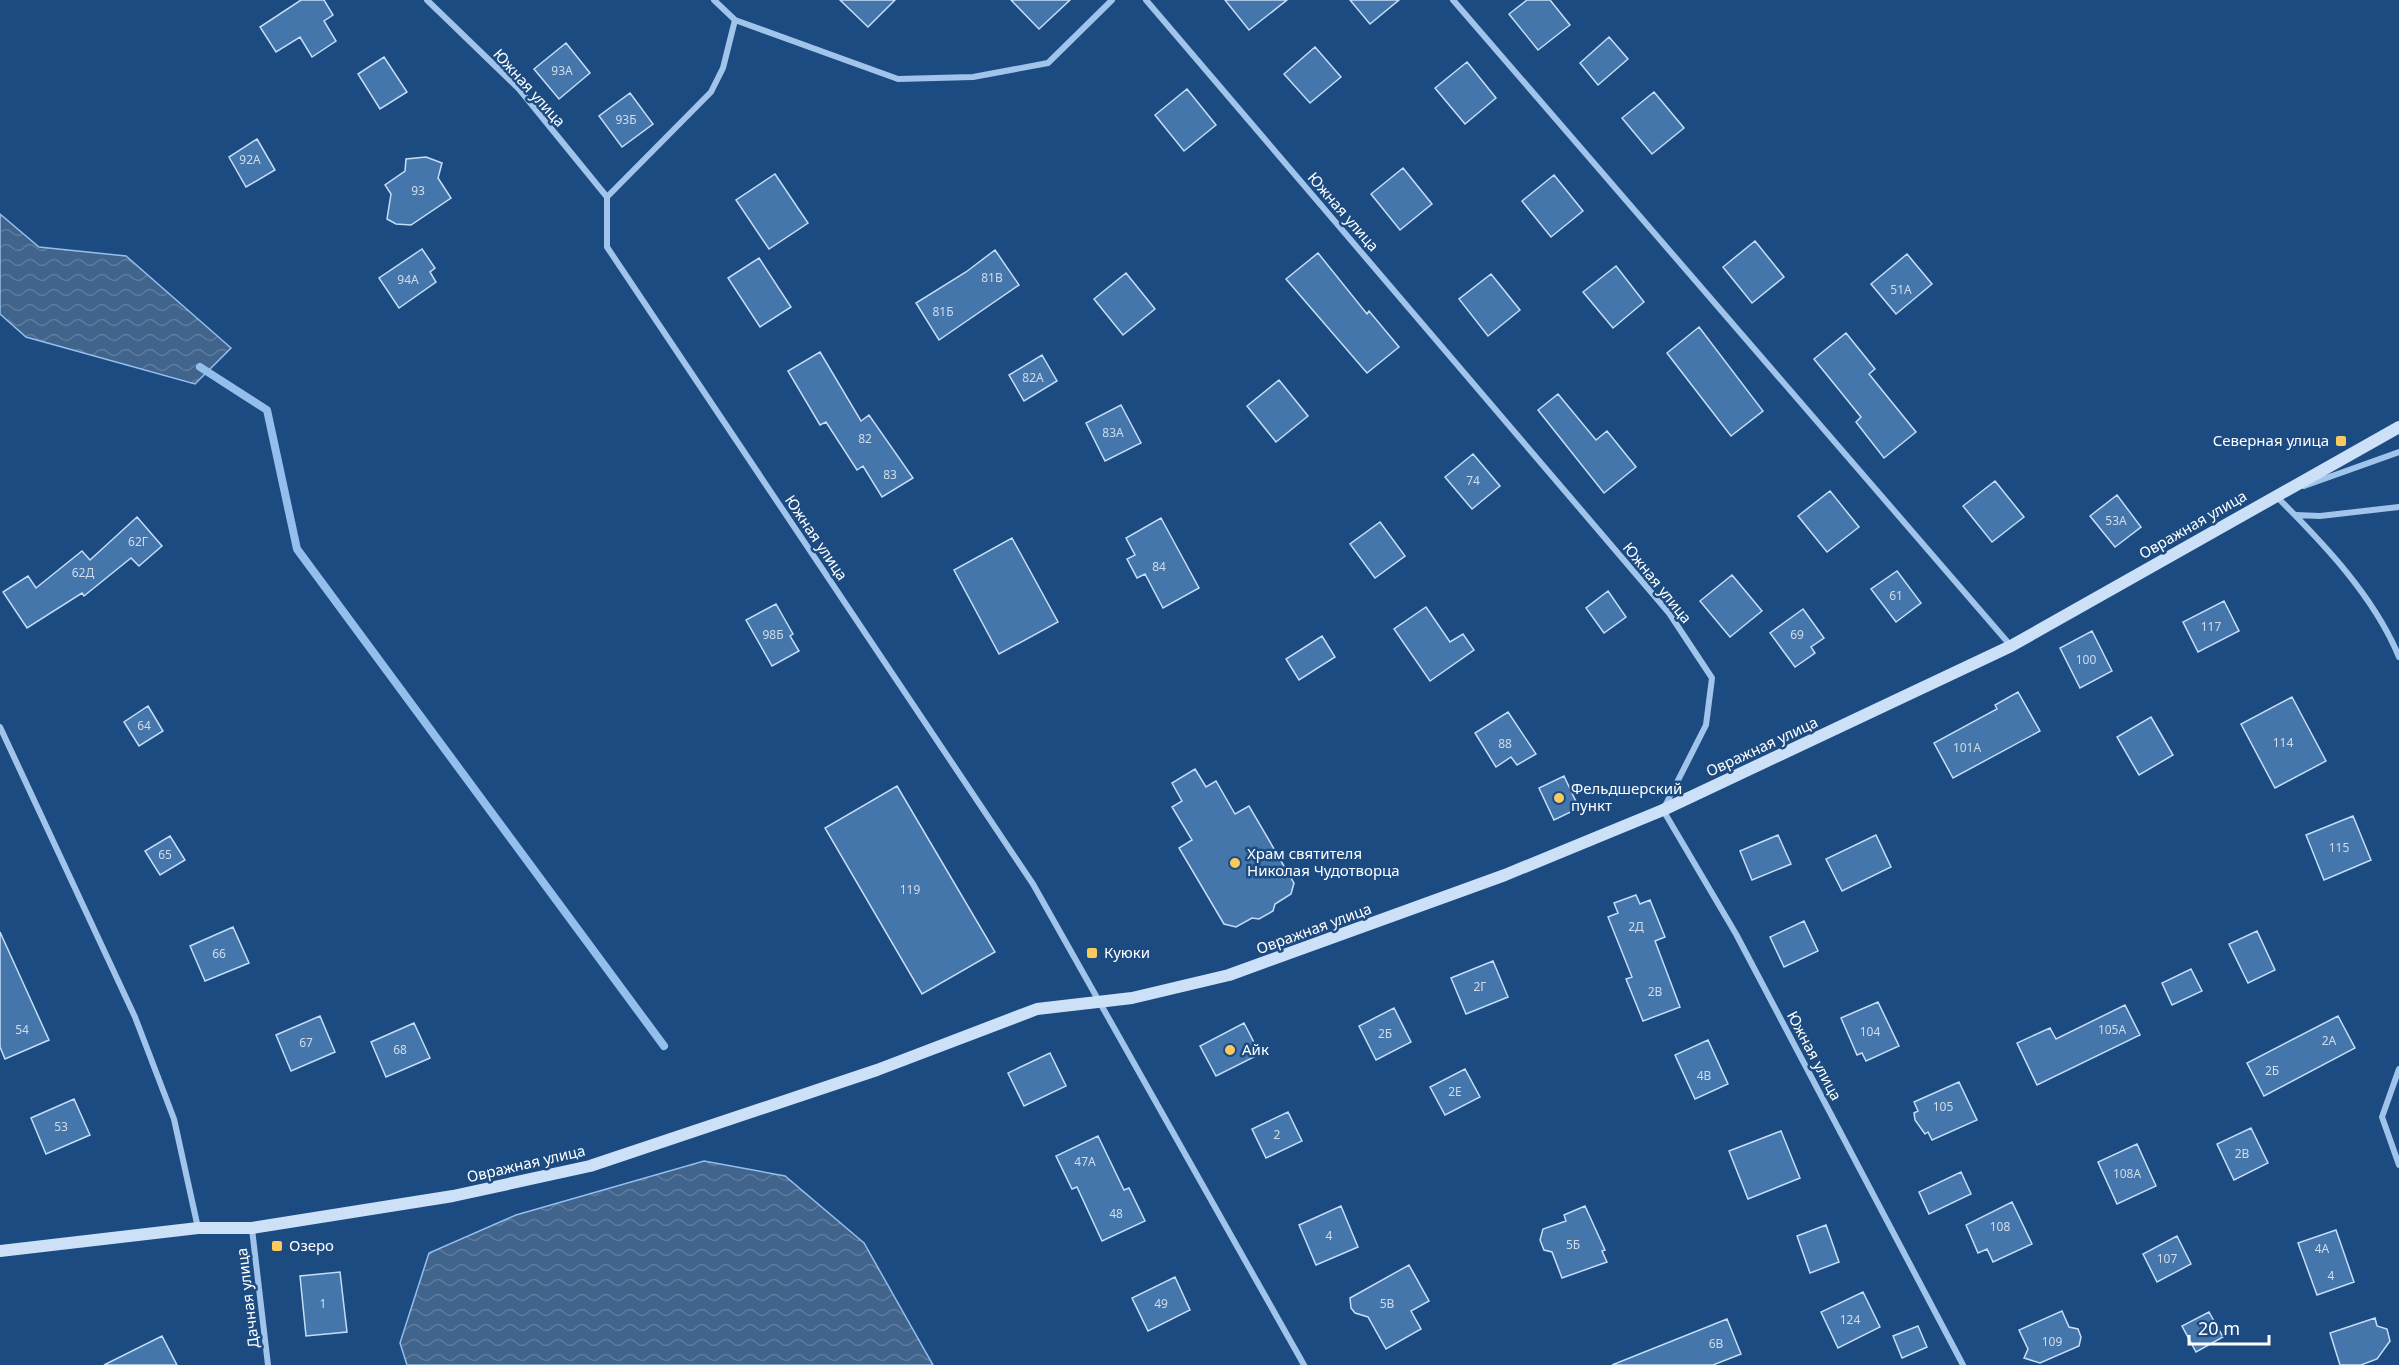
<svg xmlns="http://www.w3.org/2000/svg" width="2399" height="1365" font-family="'Noto Sans',sans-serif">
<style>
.water{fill:url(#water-waves);stroke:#94bfec;stroke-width:1.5}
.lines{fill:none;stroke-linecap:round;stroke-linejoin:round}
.stream{stroke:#94bfec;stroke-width:8}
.building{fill:#4475ab;stroke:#c5ddf7;stroke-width:1.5}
.street{stroke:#a1c4ea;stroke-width:6}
.secondary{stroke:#cce0f7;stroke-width:12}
.poi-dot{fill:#faca5e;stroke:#1c4b82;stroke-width:2}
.labels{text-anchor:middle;stroke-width:5;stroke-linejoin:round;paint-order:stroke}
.number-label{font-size:12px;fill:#d0dcea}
.street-label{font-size:15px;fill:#fff;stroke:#1c4b82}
.poi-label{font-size:15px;fill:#fff;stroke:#1c4b82;text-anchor:start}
</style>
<defs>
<pattern id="water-waves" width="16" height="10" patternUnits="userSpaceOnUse" patternTransform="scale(1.5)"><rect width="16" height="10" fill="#41648c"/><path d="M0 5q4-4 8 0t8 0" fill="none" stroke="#5e7b9d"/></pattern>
</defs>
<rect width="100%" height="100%" fill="#1c4b82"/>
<path class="water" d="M 0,214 L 39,247 L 126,256 L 231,348 L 195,384 L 26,337 L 0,314 Z
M 704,1161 L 785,1176 L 864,1243 L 933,1365 L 407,1365 L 400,1343 L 429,1253 L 516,1215 Z"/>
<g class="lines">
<path class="stream" d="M 200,367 L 267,410 L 297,549 L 664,1046"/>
</g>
<path class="building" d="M 301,0 L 324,0 L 333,15 L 324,21 L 336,41 L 312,57 L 300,37 L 276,52 L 260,27 Z
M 840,0 L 895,0 L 868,27 Z
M 1011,0 L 1070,0 L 1039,29 Z
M 1225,0 L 1287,0 L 1249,30 Z
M 1350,0 L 1399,0 L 1370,24 Z
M 1527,0 L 1550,0 L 1570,25 L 1538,50 L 1509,14 Z
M 1609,37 L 1628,59 L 1598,85 L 1580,63 Z
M 566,43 L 590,73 L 559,99 L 534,69 Z
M 1315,47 L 1341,77 L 1310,103 L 1284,74 Z
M 384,57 L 407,92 L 380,109 L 358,74 Z
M 1467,62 L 1496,98 L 1465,124 L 1435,88 Z
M 1187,89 L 1216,125 L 1184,151 L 1155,115 Z
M 1654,92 L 1684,128 L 1652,154 L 1622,118 Z
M 630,93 L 653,124 L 622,147 L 599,116 Z
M 257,139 L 275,170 L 246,187 L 229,157 Z
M 426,157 L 442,163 L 438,178 L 451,198 L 411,225 L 396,224 L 387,219 L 391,194 L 385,185 L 405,171 L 406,159 Z
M 1403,168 L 1432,204 L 1400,230 L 1371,194 Z
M 775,174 L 808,223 L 769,249 L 736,200 Z
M 1554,175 L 1583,211 L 1551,237 L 1522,201 Z
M 1755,241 L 1784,277 L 1752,303 L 1723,267 Z
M 422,249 L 435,268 L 430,272 L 436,282 L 399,308 L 379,278 Z
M 995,250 L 1019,285 L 939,340 L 916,303 L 966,272 Z
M 1318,253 L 1367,314 L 1369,311 L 1399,347 L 1367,373 L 1286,279 Z
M 1907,254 L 1932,284 L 1896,314 L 1871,284 Z
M 759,258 L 791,307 L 760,327 L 728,278 Z
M 1616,266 L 1644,302 L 1613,328 L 1583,292 Z
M 1126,273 L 1155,309 L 1123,335 L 1094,299 Z
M 1491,274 L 1520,310 L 1488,336 L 1459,299 Z
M 1699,327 L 1763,411 L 1731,436 L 1667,353 Z
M 1846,333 L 1875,369 L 1869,374 L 1916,432 L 1884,458 L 1856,422 L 1861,417 L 1814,359 Z
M 820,352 L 861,421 L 869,415 L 913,478 L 882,497 L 863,466 L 857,470 L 826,422 L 820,425 L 788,371 Z
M 1042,355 L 1057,381 L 1024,401 L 1009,375 Z
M 1279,380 L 1308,416 L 1276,442 L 1247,406 Z
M 1558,394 L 1596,440 L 1607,431 L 1636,467 L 1604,493 L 1538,410 Z
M 1121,405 L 1141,443 L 1105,461 L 1086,423 Z
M 1473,454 L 1500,486 L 1472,509 L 1445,477 Z
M 1995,481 L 2024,517 L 1992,542 L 1963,506 Z
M 1830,491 L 1859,527 L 1827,552 L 1798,516 Z
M 2117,495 L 2141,527 L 2115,547 L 2090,516 Z
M 137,517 L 162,546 L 139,566 L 131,558 L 84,596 L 82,593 L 27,628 L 3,592 L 28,576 L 36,588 L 82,551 L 90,560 Z
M 1161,518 L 1199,588 L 1163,608 L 1145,574 L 1137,578 L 1127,559 L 1135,555 L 1126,538 Z
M 1380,522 L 1405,556 L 1375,578 L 1350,544 Z
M 1012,538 L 1058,622 L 999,654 L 954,570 Z
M 1897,571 L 1921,603 L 1896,622 L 1871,589 Z
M 1732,575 L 1762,611 L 1730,637 L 1700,601 Z
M 1608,591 L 1626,617 L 1604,633 L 1586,608 Z
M 2224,601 L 2239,631 L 2198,652 L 2183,622 Z
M 776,604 L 793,634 L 790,636 L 799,651 L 772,666 L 746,620 Z
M 1426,607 L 1450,642 L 1463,634 L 1474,650 L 1430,681 L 1394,629 Z
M 1803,609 L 1824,638 L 1811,647 L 1815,653 L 1795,667 L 1770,633 Z
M 2092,631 L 2112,671 L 2080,688 L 2060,648 Z
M 1322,636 L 1335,657 L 1299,680 L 1286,659 Z
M 2018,692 L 2040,731 L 1953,778 L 1934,743 L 1997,709 L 1995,705 Z
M 2292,697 L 2326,761 L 2275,788 L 2241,724 Z
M 148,706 L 163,731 L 139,746 L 124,722 Z
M 1508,712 L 1536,754 L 1517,765 L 1511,757 L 1496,767 L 1475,733 Z
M 2151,717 L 2173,755 L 2139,775 L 2117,737 Z
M 1195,769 L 1206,787 L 1216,781 L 1235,814 L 1249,806 L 1294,883 L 1291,894 L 1275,904 L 1273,911 L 1259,919 L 1252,918 L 1236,927 L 1224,924 L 1179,848 L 1192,840 L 1172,807 L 1182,801 L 1172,783 Z
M 1564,776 L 1579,808 L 1554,820 L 1539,788 Z
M 897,786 L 995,952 L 922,994 L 825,828 Z
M 2353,816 L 2371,860 L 2324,880 L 2306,835 Z
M 1778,835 L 1791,864 L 1752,880 L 1740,851 Z
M 1876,835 L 1891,867 L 1842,891 L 1826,859 Z
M 170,836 L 185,860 L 160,875 L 145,851 Z
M 1636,895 L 1640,904 L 1650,900 L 1665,937 L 1655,941 L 1680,1007 L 1643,1021 L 1626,979 L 1632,977 L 1608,917 L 1618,913 L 1614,903 Z
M 1804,921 L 1818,951 L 1784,967 L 1770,937 Z
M 233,927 L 249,963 L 205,981 L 190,946 Z
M 2257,931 L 2275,970 L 2248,983 L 2229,944 Z
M 0,932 L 49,1040 L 5,1059 L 0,1047 Z
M 1493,961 L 1508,997 L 1466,1014 L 1451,978 Z
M 2191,969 L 2202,991 L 2172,1005 L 2162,983 Z
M 1878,1002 L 1899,1046 L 1866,1061 L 1862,1053 L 1857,1055 L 1841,1018 Z
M 2125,1005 L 2140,1035 L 2037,1085 L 2017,1043 L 2050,1028 L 2056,1039 Z
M 1394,1008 L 1411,1042 L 1376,1060 L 1359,1026 Z
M 320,1016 L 335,1052 L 291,1071 L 276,1035 Z
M 2338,1016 L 2355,1048 L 2264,1096 L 2247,1063 Z
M 414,1023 L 430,1058 L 386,1077 L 371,1042 Z
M 1244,1023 L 1260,1054 L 1216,1076 L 1200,1046 Z
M 1708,1040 L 1728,1084 L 1695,1099 L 1675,1055 Z
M 1050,1053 L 1066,1086 L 1024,1106 L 1008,1073 Z
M 1465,1069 L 1480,1097 L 1445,1115 L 1430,1087 Z
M 1959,1082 L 1977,1120 L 1932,1140 L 1928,1132 L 1925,1134 L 1915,1120 L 1914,1113 L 1918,1111 L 1914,1102 Z
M 74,1099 L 90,1135 L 46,1154 L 31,1118 Z
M 1288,1112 L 1302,1141 L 1266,1158 L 1252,1129 Z
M 2251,1128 L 2268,1163 L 2234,1180 L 2217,1144 Z
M 1781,1131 L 1800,1178 L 1748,1199 L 1729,1151 Z
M 1098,1136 L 1124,1190 L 1129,1188 L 1145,1221 L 1102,1241 L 1077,1187 L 1072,1189 L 1056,1156 Z
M 2137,1144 L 2156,1186 L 2117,1204 L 2098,1162 Z
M 1961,1172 L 1971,1194 L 1929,1214 L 1919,1192 Z
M 2012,1202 L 2032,1244 L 1993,1262 L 1987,1249 L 1978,1253 L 1966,1225 Z
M 1341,1206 L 1358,1247 L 1316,1265 L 1299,1225 Z
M 1585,1206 L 1605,1250 L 1602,1251 L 1607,1262 L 1562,1278 L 1552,1252 L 1544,1250 L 1540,1240 L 1543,1229 L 1566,1221 L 1564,1215 Z
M 1826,1225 L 1839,1262 L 1810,1273 L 1797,1236 Z
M 2336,1230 L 2354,1282 L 2317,1295 L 2298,1243 Z
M 2177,1236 L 2191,1264 L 2157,1282 L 2143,1254 Z
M 1409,1265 L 1429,1301 L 1411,1311 L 1421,1329 L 1386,1349 L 1368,1317 L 1355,1313 L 1351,1308 L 1350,1298 Z
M 340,1272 L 347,1332 L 306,1336 L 300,1276 Z
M 1175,1277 L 1190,1310 L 1148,1331 L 1132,1298 Z
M 1863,1292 L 1880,1327 L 1838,1348 L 1821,1312 Z
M 2062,1311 L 2069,1327 L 2078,1329 L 2081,1337 L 2079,1346 L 2040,1363 L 2024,1358 L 2028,1349 L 2019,1330 Z
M 2209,1312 L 2223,1337 L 2196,1352 L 2182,1326 Z
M 2375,1318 L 2377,1326 L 2387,1329 L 2390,1341 L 2377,1359 L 2361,1365 L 2340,1365 L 2330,1333 Z
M 1727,1319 L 1741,1354 L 1713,1365 L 1612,1365 Z
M 1918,1326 L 1927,1347 L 1902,1358 L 1893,1336 Z
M 162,1336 L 177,1365 L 104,1365 Z"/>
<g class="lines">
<path class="street" d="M 427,0 L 519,89 L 607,197 L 607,247 L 1033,884 L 1304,1365
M 1146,0 L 1669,613 L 1712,678 L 1706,725 L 1663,810 L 1736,934 L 1963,1365
M 1453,0 L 2011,646
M 735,20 L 898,79 L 973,77 L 1048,63 L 1112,0
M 607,197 L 711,92 L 723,68 L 735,20 L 714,0
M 2304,486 L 2399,452
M 2277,497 C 2323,543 2374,596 2399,657
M 2296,515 L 2320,516 L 2399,507
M 0,727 L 135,1017 L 174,1119 L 198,1228
M 2399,1069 L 2382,1117 L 2399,1165
M 252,1229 L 268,1365"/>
<path class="secondary" d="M 0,1251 L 198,1228 L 252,1228 L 453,1196 L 590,1166 L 877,1070 L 1037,1009 L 1132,998 L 1229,975 L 1505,875 L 1663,810 L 2011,646 L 2399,427"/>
</g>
<g class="poi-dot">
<rect x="2335" y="435" width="12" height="12" rx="3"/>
<circle cx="1559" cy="798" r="6"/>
<circle cx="1235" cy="863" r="6"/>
<rect x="1086" y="947" width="12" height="12" rx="3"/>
<circle cx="1230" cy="1050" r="6"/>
<rect x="271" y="1240" width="12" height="12" rx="3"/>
</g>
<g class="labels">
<g class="number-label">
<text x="562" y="75">93А</text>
<text x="626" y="124">93Б</text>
<text x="250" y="164">92А</text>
<text x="418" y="195">93</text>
<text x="992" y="282">81В</text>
<text x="408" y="284">94А</text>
<text x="1901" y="294">51А</text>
<text x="943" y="316">81Б</text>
<text x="1033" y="382">82А</text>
<text x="1113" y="437">83А</text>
<text x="865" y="443">82</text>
<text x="890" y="479">83</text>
<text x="1473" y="485">74</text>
<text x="2116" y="525">53А</text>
<text x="138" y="546">62Г</text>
<text x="1159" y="571">84</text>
<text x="83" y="577">62Д</text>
<text x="1896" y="600">61</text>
<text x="2211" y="631">117</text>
<text x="773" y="639">98Б</text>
<text x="1797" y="639">69</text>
<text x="2086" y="664">100</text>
<text x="144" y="730">64</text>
<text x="2283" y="747">114</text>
<text x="1505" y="748">88</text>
<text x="1967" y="752">101А</text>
<text x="2339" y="852">115</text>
<text x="165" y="859">65</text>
<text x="910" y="894">119</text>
<text x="1636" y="931">2Д</text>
<text x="219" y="958">66</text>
<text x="1480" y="991">2Г</text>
<text x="1655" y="996">2В</text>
<text x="22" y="1034">54</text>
<text x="2112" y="1034">105А</text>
<text x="1870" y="1036">104</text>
<text x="1385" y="1038">2Б</text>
<text x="2329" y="1045">2А</text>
<text x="306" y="1047">67</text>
<text x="400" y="1054">68</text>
<text x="2272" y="1075">2Б</text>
<text x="1704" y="1080">4В</text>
<text x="1455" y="1096">2Е</text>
<text x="1943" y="1111">105</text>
<text x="61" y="1131">53</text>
<text x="1277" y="1139">2</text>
<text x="2242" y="1158">2В</text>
<text x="1085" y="1166">47А</text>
<text x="2127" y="1178">108А</text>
<text x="1116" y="1218">48</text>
<text x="2000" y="1231">108</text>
<text x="1329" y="1240">4</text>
<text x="1573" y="1249">5Б</text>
<text x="2322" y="1253">4А</text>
<text x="2167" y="1263">107</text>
<text x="2331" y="1280">4</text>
<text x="323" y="1308">1</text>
<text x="1161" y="1308">49</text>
<text x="1387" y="1308">5В</text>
<text x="1850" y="1324">124</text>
<text x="2052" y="1346">109</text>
<text x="1716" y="1348">6В</text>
</g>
<g class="street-label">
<text transform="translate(529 88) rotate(48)" y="5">Южная улица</text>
<text transform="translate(1343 212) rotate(49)" y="5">Южная улица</text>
<text transform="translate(2193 525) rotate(-30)" y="5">Овражная улица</text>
<text transform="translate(816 538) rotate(56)" y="5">Южная улица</text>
<text transform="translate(1657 583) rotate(51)" y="5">Южная улица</text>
<text transform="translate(1762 747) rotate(-25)" y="5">Овражная улица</text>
<text transform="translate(1314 929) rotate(-20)" y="5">Овражная улица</text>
<text transform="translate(1814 1056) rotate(62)" y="5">Южная улица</text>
<text transform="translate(526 1164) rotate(-13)" y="5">Овражная улица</text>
<text transform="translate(248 1298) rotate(-97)" y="5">Дачная улица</text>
</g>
<g class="poi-label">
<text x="2329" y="446" text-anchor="end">Северная улица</text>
<text x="1571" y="794">Фельдшерский<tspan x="1571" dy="17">пункт</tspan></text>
<text x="1247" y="859">Храм святителя<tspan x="1247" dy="17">Николая Чудотворца</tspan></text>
<text x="1104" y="958">Куюки</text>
<text x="1242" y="1055">Айк</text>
<text x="289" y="1251">Озеро</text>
</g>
</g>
<path d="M2189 1335v9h80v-9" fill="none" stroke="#ffffff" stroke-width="3"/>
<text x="2198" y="1335" font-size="18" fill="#ffffff" stroke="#1c4b82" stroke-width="4.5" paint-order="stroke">20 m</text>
</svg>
